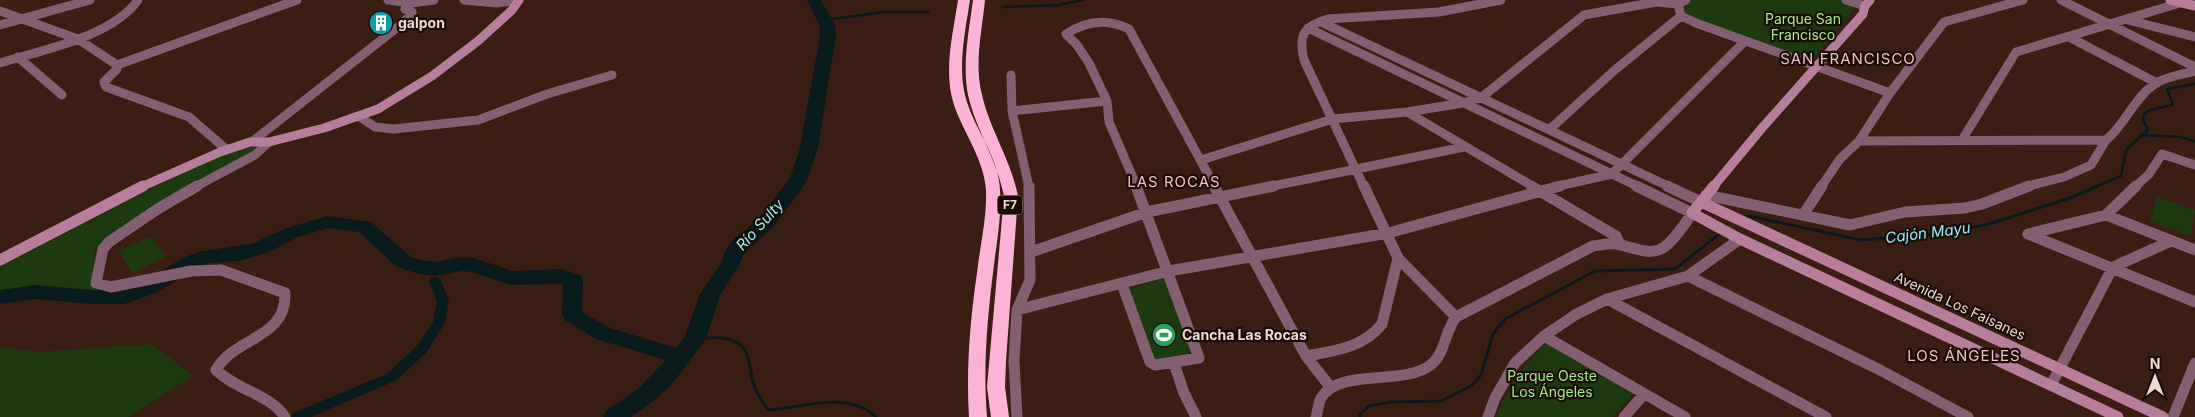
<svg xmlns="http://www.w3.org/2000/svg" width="2195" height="417" font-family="Inter,sans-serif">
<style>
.green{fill:#1d390f}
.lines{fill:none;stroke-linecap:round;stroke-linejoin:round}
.stream-far1{stroke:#091a1c;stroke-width:2.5}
.stream{stroke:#091a1c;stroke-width:3}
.canal{fill:#091a1c;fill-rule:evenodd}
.river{fill:#091a1c;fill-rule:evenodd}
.street-far1{stroke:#835f71;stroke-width:9}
.street{stroke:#835f71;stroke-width:11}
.secondary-far1{stroke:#b77e9c;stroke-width:9}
.secondary{stroke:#b77e9c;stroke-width:11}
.highway{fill:#fbb3d8;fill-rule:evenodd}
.labels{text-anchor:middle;stroke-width:4.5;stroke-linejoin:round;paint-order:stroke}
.shield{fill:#180c07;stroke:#ac9c94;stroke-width:1}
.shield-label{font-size:12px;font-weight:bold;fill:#ecd9d1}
.park-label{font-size:14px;fill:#a5eb86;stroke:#180c07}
.poi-label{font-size:14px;font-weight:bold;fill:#ecd9d1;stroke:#180c07;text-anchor:start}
.street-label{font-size:14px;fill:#ecd9d1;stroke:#180c07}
.neighbourhood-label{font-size:15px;letter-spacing:1px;fill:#f5c1bf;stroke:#180c07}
.water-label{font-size:15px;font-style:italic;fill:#93f1fa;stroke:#180c07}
</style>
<rect width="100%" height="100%" fill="#3a1e13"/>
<path class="green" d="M 1693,0 L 1840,0 L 1855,8 L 1813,59 L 1811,59 L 1701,21 L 1687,14 L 1681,6 Z
M 254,146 L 255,149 L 251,152 L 140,219 L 93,250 L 104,297 C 65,293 39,290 0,301 L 0,267 L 207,160 Z
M 2157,197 L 2195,210 L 2191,236 L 2150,221 Z
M 150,237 L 167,256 L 133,273 L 118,251 Z
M 1159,279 L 1166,280 L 1193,352 L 1157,360 L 1154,359 L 1128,290 Z
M 1546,343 L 1634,393 L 1612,417 L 1496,417 L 1514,379 Z
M 152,344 L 193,376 L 129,417 L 0,417 L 0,347 L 39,352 Z"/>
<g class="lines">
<path class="stream-far1" d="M 1002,7 L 1059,5 L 1083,0
M 825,20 L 883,12 L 928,12
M 2141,135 L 2180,137 L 2195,141
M 2095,187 L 2121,176 L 2126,150 L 2148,130 L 2143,120 L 2144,114 L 2150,110 L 2173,105 L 2167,89 L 2195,84"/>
<path class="stream" d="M 1743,220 L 1749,216 L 1861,240 L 1940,234 L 1989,224 L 2070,198 L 2098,186
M 695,339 C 708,338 722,336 734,341 C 751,348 749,368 753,382 C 756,393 762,401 768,410 C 802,408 849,390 876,417
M 1360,417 L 1360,414 L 1369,406 L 1391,402 L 1441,401 L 1459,392 L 1472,385 L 1481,375 L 1493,334 L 1505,319 L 1595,271 L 1675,269 L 1722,232"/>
<path class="canal" d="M 435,277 L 439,278 L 441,281 L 449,301 L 445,323 L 426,353 L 397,380 L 311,417 L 291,417 L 293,413 L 387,374 L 416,347 L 433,322 L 437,301 L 429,281 L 431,278 Z"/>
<path class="river" d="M 807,0 L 821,0 L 835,25 L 836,35 L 818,148 L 808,178 L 799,193 L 773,227 L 743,255 L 739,266 L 720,295 L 706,339 L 672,384 L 655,400 L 631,417 L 603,417 L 606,411 L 639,388 L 666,360 L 596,339 L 565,320 L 562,315 L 563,284 L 511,285 L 472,272 L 462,271 L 436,276 L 419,274 L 397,267 L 359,232 L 328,228 L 298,237 L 267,253 L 237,261 L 208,263 L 197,268 L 156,293 L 124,304 L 90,304 L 37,299 L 0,304 L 0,290 L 37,285 L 90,290 L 123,290 L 142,283 L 183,258 L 198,252 L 254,243 L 284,229 L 327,216 L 371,222 L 411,257 L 421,260 L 436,262 L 462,257 L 474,258 L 513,271 L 562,269 L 580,275 L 583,280 L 582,312 L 610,328 L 676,348 L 685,336 L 700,294 L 720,265 L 727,248 L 733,240 L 759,219 L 790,178 L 800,148 L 820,35 L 819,25 Z"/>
<path class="street-far1" d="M 388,0 L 411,3 L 434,0
M 464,0 L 496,3 L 519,0
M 1686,0 L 1678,4 L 1681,16 L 1696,23 L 1890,93
M 1846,0 L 1865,6
M 2061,0 L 2195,67
M 0,11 L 78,39 L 117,65 L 117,69 L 104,82 L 106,87 L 189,117 L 226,149
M 2128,20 L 2195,37
M 1321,22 L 1670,187
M 0,25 L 90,0
M 1308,28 L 1639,187
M 2069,37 L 2157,83
M 18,57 L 62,95
M 0,63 C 42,50 112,37 138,0
M 117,65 L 297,0
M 1011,75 L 1012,111 L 1029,187
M 1012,111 L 1107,101
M 1407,112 L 1534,187
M 360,117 L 375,127 L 394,129 L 478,120 L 547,94 L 612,75
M 1550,129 L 1616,69 L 1681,16
M 1962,140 L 2016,52 L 2190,0
M 253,141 L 399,26 L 412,14 L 412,12 L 405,9 L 411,3
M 1859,141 L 2106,140 C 2126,124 2135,95 2158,82 C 2169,76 2183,74 2195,71
M 1201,160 L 1333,119 L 1407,112 L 1463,103 L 1482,97 L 1584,15 L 1656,2 L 1678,4
M 195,187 L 255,155 L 269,142
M 1137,187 L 1109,122 L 1107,101 L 1089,63 L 1077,45 L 1066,34 C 1086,21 1107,18 1129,29 L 1215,187
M 1268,187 L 1464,147
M 1364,187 L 1304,60 C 1298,36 1303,26 1328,19 L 1439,12 L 1501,0
M 1554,187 L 1612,174 L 1745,41
M 1821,187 L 1840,159 L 1859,141 L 1890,93 L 1944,22 L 2023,0
M 2024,187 L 2064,177 L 2091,165 L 2106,140
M 2135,187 L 2149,174 L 2162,154 L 2195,165"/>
<path class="street" d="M 197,186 L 156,210 L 109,242 L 103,249 L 96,283 L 111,287 L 191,271 L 221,270 L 285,293 C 287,339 234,337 216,370 C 236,390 270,394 285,417
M 1214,186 L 1306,356 L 1331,388
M 1364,186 L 1398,258 L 1456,317
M 1531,186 L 1616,236 L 1620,245
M 1667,186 L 1701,202
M 1706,195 L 1850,225 L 1905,212 L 1965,208 L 1982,204 L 2029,186
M 1803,215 L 1822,186
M 2106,215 L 2195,250
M 2028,234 L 2106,215 L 2136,186
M 2028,234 L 2195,302
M 1031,252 L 1147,212 L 1274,186
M 1688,276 L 1878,369 L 1968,417
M 1122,284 L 1150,362 L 1155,365 L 1199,358 L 1136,186
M 1607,299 L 1826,417
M 1017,310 L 1169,271 L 1388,233 L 1560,186
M 1544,336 L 1685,417
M 1306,356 C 1334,351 1363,348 1382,324 L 1398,258
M 1174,363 L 1184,393 L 1196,417
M 2051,385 L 2113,267 L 2171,241
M 1017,417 L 1014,361 L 1017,310 L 1030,280 L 1029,186
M 1316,417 C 1318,411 1318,404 1321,398 C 1340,367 1404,387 1432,364 C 1445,353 1445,331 1456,317 L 1593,246 C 1601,245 1609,243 1616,244 C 1635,247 1652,259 1668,244 C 1678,235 1685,224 1692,213 L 1636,186
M 1488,417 L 1495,398 L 1515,363 L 1544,336 L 1575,315 L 1607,299 L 1688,276 L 1740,239
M 1624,417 L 1644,394
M 2173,417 L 2195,363"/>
<path class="secondary-far1" d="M 2170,0 L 2195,6
M 141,187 L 220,152 L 250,142 L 269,142 L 324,128 L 378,109 L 432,76 L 478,41 L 512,10 L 519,0
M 1713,187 L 1762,128 L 1863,14 L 1865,6 L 1870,0"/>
<path class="secondary" d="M 1714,186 L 1692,213 L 1740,239 L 2118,417
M 1701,202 L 2163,417
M 0,260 L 143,186"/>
<path class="highway" d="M 958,0 L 970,0 C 965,34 956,72 968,105 C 978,134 999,159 1000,190 C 1002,218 996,245 993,273 C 987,321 983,369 987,417 L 969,417 C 966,369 970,321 977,273 C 980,246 987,218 986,190 C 984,159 964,134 954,105 C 943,71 953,34 958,0 Z
M 973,0 L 985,0 C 982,31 974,64 982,95 C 990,130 1011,160 1018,196 L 1006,361 L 1005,387 L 1009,417 L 991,417 L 987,387 L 1004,196 C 997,160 976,130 968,95 C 962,64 969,31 973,0 Z"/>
</g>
<defs>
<g id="building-disc" transform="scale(1.25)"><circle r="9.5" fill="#0f9aa8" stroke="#180c07"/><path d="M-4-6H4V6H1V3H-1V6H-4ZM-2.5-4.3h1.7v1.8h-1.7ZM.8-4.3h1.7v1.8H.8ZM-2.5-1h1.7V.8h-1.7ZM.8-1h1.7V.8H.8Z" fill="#fff"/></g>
<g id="stadium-disc" transform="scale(1.25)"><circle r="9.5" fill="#2e9e5b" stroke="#180c07"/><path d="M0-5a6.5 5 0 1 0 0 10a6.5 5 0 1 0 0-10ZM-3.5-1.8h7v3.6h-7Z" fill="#fff"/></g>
</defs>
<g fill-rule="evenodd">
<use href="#building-disc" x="381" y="23"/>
<use href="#stadium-disc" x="1164" y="335"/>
</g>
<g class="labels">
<rect class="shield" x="997.5" y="195.5" width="25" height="19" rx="4"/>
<g class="shield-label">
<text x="1010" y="209">F7</text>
</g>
<g class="park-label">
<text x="1803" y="24">Parque San<tspan x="1803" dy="16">Francisco</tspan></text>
<text x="1552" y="381">Parque Oeste<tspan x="1552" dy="16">Los Ángeles</tspan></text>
</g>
<g class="poi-label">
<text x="398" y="28">galpon</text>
<text x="1182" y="340">Cancha Las Rocas</text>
</g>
<g class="street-label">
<text transform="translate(1960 306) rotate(25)" y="5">Avenida Los Faisanes</text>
</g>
<g class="neighbourhood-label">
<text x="1848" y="64">SAN FRANCISCO</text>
<text x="1174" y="187">LAS ROCAS</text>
<text x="1964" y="361">LOS ÁNGELES</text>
</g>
<g class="water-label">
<text transform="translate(760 225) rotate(-48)" y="5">Río Sulty</text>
<text transform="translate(1928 233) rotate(-7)" y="5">Cajón Mayu</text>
</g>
</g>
<g transform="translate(2155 377)" stroke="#180c07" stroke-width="4" paint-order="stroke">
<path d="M0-4L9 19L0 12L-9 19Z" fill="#ecd9d1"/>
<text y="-8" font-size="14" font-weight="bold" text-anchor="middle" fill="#ecd9d1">N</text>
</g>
</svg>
